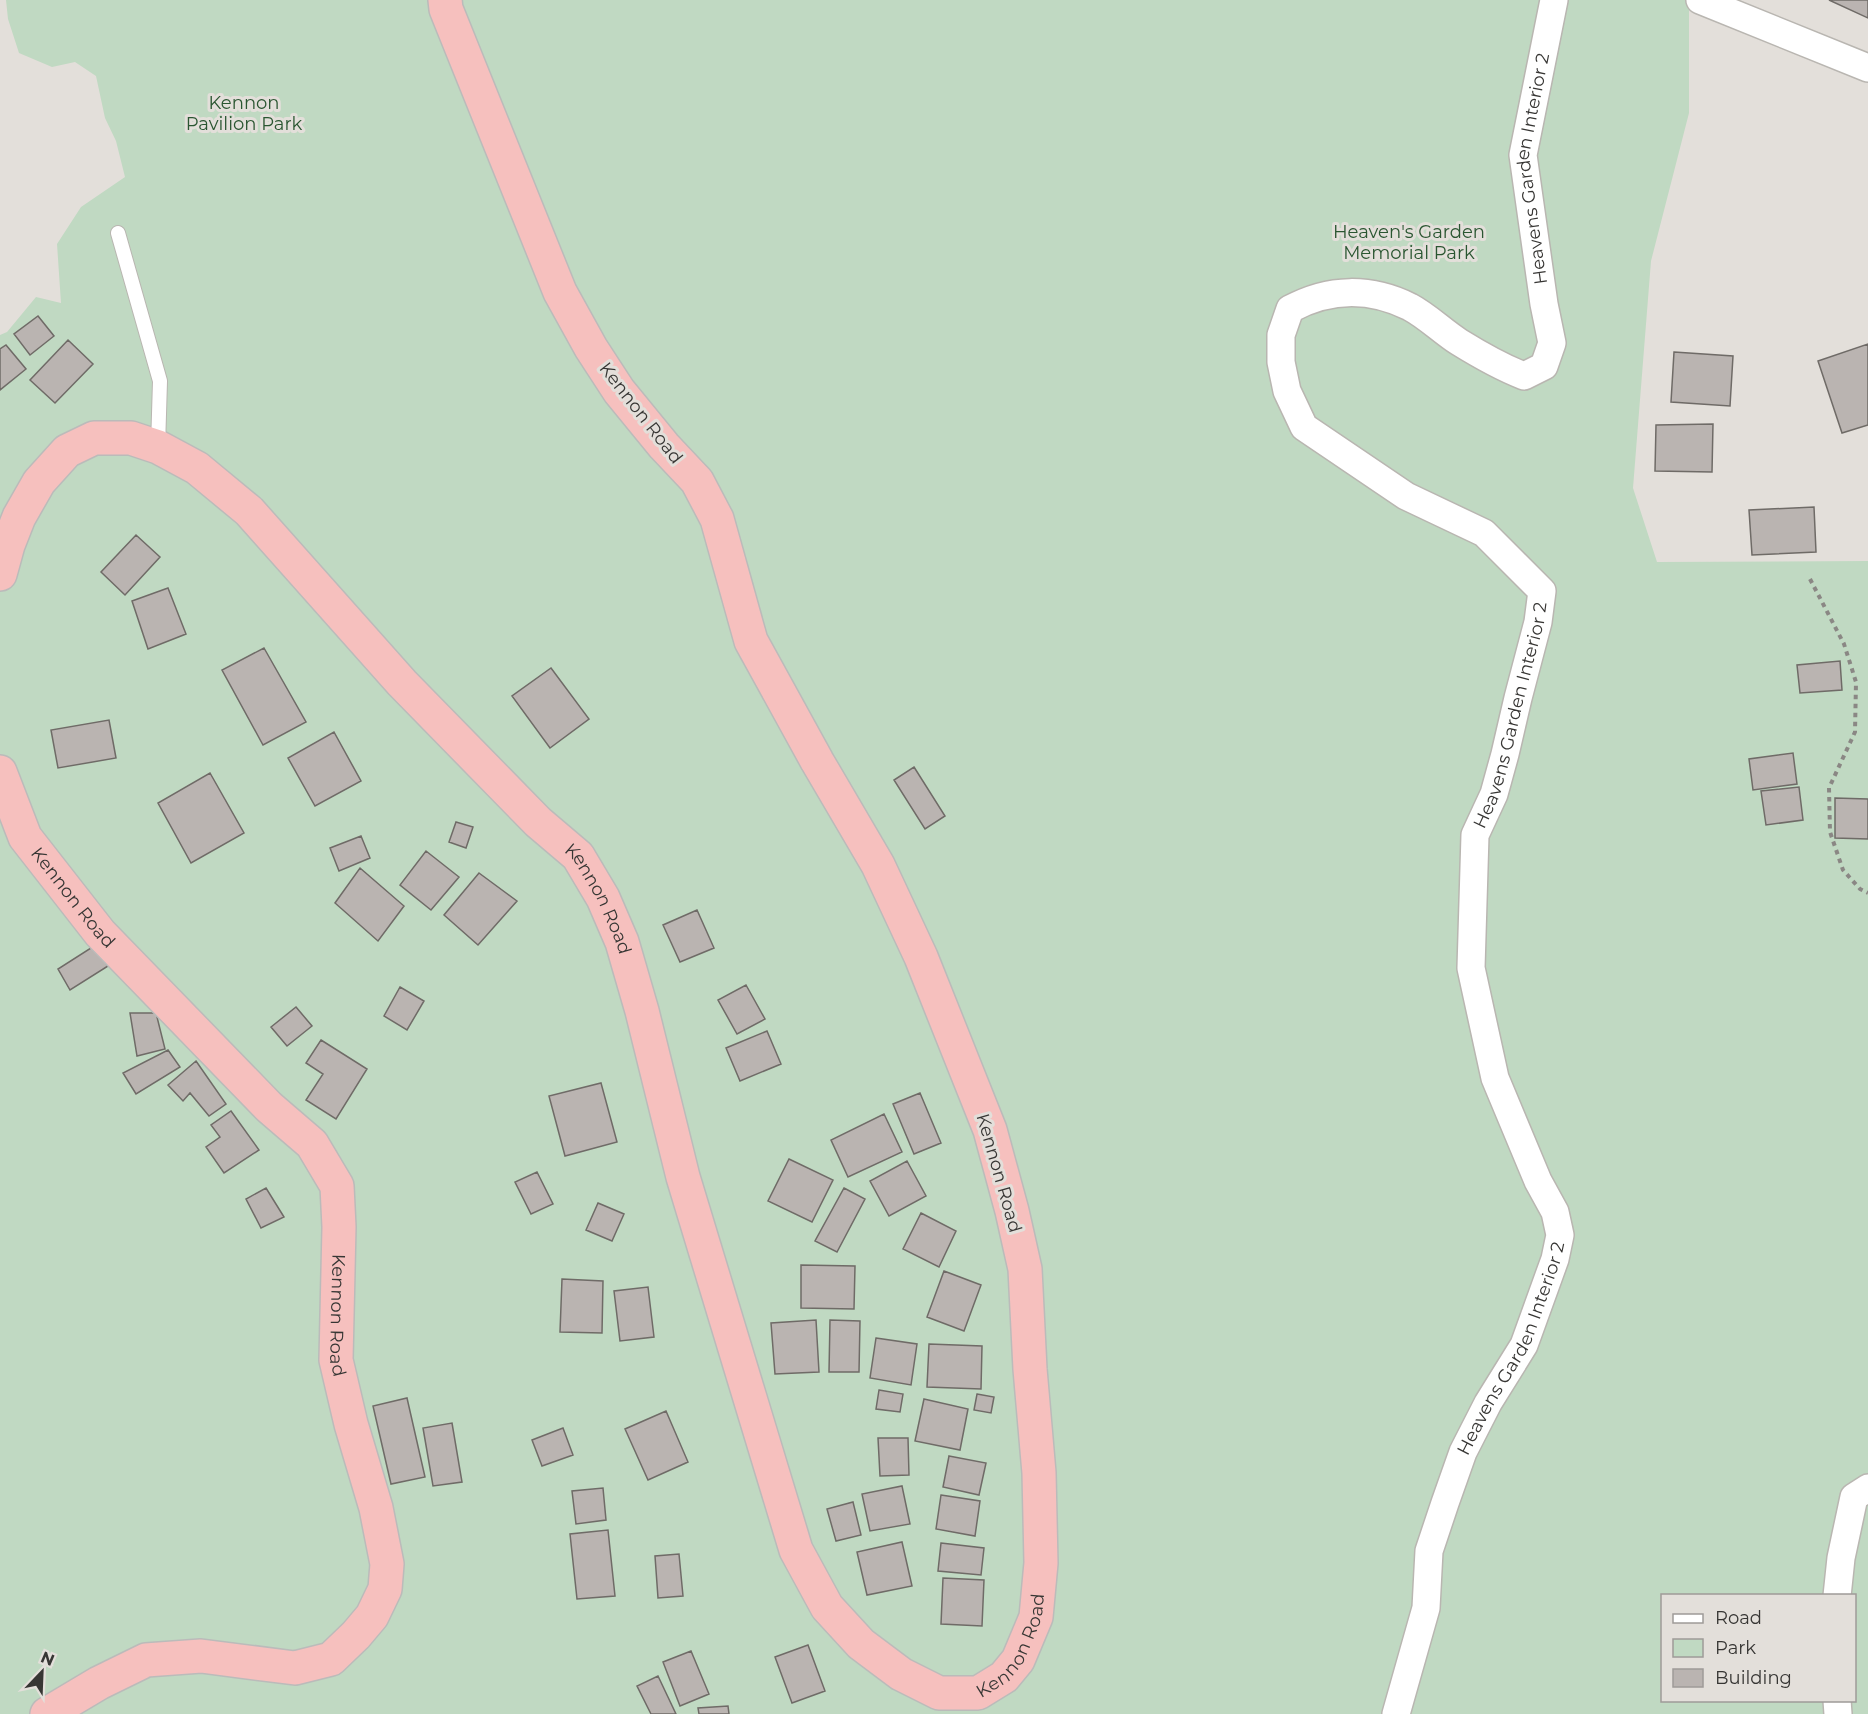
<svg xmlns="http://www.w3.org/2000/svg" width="1868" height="1714" font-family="Montserrat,sans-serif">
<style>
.green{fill:#c0d9c2;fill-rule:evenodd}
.building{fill:#bab4b1;stroke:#6f6b67;stroke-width:1.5}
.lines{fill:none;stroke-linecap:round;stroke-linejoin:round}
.lane-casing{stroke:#b9b6b1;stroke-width:16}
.street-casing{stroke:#b9b6b1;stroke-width:30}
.highway-casing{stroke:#bbbbba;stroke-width:36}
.path{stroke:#8a8784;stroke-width:4;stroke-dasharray:4.5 4.5;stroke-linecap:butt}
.lane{stroke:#fff;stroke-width:14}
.street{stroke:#fff;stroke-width:27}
.highway{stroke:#f6c0be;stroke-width:33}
.labels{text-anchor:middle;stroke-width:6;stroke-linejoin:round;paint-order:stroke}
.park-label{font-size:18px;fill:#2a5631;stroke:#e3dfda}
.street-label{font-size:18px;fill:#373634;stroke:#e3dfda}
</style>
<rect width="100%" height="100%" fill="#e3dfda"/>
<path class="green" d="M 6,0 L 1689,0 L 1689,113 L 1651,261 L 1633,488 L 1657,562 L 1868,561 L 1868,1714 L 0,1714 L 0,335 L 7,332 L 36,297 L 61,303 L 57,244 L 81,207 L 125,177 L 116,141 L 105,118 L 96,76 L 75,62 L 52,67 L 19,53 L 8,19 ZM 1662,1596 L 1854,1596 L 1854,1700 L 1662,1700 Z"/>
<path class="building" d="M 1829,0 L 1868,0 L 1868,18 Z
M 38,316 L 54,336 L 30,355 L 14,334 Z
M 68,340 L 93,364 L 55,403 L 30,380 Z
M 1868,344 L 1868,425 L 1842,433 L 1818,361 Z
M 6,345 L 26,369 L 0,390 L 0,349 Z
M 1674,352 L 1733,356 L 1730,406 L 1671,402 Z
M 1713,424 L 1712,472 L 1655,471 L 1656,425 Z
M 1814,507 L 1816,552 L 1752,555 L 1749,510 Z
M 136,535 L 160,557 L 125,595 L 101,572 Z
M 168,588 L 186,634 L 148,649 L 132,601 Z
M 264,648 L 306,722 L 263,745 L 222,670 Z
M 1840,661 L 1842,690 L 1800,693 L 1797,665 Z
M 551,668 L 589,719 L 550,748 L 512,696 Z
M 109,720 L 116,758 L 58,768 L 51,730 Z
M 334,732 L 361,781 L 315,806 L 288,758 Z
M 1793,753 L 1797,784 L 1753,790 L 1749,759 Z
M 914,767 L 945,816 L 925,829 L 894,780 Z
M 210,773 L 244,833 L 191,863 L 158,803 Z
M 1799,787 L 1803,820 L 1766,825 L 1761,791 Z
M 1835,798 L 1868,799 L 1868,839 L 1835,838 Z
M 456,822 L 473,827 L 466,848 L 449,842 Z
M 361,836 L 370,858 L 339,871 L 330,848 Z
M 426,851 L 459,877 L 431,910 L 400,885 Z
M 360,868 L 404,906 L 378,941 L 335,903 Z
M 479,873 L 517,901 L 478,945 L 444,915 Z
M 697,910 L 714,948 L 680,962 L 663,925 Z
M 94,946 L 108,966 L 70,990 L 58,969 Z
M 746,985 L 765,1019 L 737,1034 L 718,1000 Z
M 400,987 L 424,1001 L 407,1030 L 384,1016 Z
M 296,1007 L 312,1026 L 287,1046 L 271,1027 Z
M 130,1013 L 156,1013 L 165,1049 L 137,1056 Z
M 767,1031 L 781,1064 L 740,1081 L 726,1048 Z
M 321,1040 L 367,1069 L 336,1119 L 306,1100 L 323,1074 L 306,1063 Z
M 168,1050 L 180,1067 L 136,1094 L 123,1073 Z
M 196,1061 L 226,1104 L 209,1116 L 190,1093 L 183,1101 L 168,1085 Z
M 601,1083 L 617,1142 L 565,1156 L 549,1096 Z
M 920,1093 L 941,1143 L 914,1154 L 893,1104 Z
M 231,1111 L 259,1150 L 224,1173 L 206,1147 L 220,1137 L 211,1125 Z
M 884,1114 L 902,1152 L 848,1177 L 831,1140 Z
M 789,1159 L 833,1180 L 812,1222 L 768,1201 Z
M 907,1161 L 926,1196 L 889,1216 L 870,1181 Z
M 537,1172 L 553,1204 L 531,1214 L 515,1182 Z
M 266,1188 L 284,1217 L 261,1228 L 246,1199 Z
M 844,1188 L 865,1199 L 837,1252 L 815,1241 Z
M 598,1203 L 624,1214 L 612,1241 L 586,1230 Z
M 921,1213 L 956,1231 L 939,1267 L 903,1249 Z
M 801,1265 L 855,1266 L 854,1309 L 801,1308 Z
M 944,1271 L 981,1285 L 964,1331 L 927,1317 Z
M 562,1279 L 603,1281 L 602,1333 L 560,1332 Z
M 648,1287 L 654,1337 L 620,1341 L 614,1291 Z
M 816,1320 L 819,1372 L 775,1374 L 771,1323 Z
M 830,1320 L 860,1321 L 859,1372 L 829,1372 Z
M 876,1338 L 917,1344 L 911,1385 L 870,1378 Z
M 929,1344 L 982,1346 L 981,1389 L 927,1387 Z
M 879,1390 L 903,1394 L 900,1412 L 876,1409 Z
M 977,1394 L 994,1397 L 991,1413 L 974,1410 Z
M 407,1398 L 425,1477 L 391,1484 L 373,1406 Z
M 924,1399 L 968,1409 L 960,1450 L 915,1441 Z
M 666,1411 L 688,1462 L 648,1480 L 625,1429 Z
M 452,1423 L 462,1482 L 433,1486 L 423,1428 Z
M 563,1428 L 573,1455 L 542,1466 L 532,1440 Z
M 878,1438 L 908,1438 L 909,1475 L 880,1476 Z
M 949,1456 L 986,1463 L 979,1495 L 943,1487 Z
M 902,1486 L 910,1524 L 870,1531 L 862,1494 Z
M 603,1488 L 606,1520 L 576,1524 L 572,1491 Z
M 941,1495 L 980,1501 L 975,1536 L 936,1529 Z
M 853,1502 L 861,1535 L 836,1541 L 827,1509 Z
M 608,1530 L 615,1596 L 577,1599 L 570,1534 Z
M 902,1542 L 912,1586 L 867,1595 L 857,1552 Z
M 941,1543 L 984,1548 L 981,1575 L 938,1571 Z
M 679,1554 L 683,1596 L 658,1598 L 655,1556 Z
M 943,1578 L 984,1580 L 982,1626 L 941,1624 Z
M 808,1645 L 825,1691 L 792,1703 L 775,1657 Z
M 691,1651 L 709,1694 L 680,1706 L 663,1662 Z
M 658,1676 L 676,1714 L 651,1714 L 637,1686 Z
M 728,1706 L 729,1714 L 699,1714 L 698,1708 Z"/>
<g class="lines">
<g class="lane-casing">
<path id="lane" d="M 118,233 L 160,381 L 158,447"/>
</g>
<g class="street-casing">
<g id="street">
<path d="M 1700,0 L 1868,68"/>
<path d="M 1837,1596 L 1841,1558 L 1854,1497 L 1868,1488"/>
<path d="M 1837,1700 L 1838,1714"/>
<path id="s1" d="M 1396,1714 L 1426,1608 L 1429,1551 L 1445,1503 L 1463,1452 L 1488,1403 L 1524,1345 L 1555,1259 L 1560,1235 L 1555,1212 L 1538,1181 L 1495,1078 L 1471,968 L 1475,835 L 1494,794 L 1505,754 L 1518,698 L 1538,622 L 1542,591 L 1484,533 L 1406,496 L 1304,427 L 1287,391 L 1281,362 L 1281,335 L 1290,309 C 1329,288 1370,287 1410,307 C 1427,316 1442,331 1459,342 C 1480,355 1501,367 1524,376 L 1544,366 L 1552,343 L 1544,304 L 1523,155 L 1554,0"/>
</g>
</g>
<g class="highway-casing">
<g id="highway">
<path id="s2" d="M 0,574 L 8,545 L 19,517 L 39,482 L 67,451 L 94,438 L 131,438 L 158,447 L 197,468 L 249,511 L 402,683 L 538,822 L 578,856 L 603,898 L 622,942 L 642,1011 L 683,1177 L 796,1550 L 827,1607 L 861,1644 L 901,1674 L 939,1693 L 978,1693 L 1004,1677 L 1018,1660 L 1036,1617 L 1041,1563 L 1039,1473 L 1030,1369 L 1025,1269 L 1012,1211 L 990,1130 L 921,957 L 878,865 L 817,761 L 751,641 L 717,519 L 697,481 L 664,446 L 619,391 L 591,348 L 560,292 L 446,9 L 445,0"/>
<path id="s3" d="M 0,772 L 25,837 L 100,933 L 269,1107 L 312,1144 L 337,1186 L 339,1227 L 336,1360 L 351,1424 L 376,1508 L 387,1564 L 385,1589 L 372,1616 L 356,1635 L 331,1659 L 295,1668 L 201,1656 L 146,1660 L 99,1683 L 47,1714"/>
</g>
</g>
<path class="path" d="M 1810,579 L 1844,644 L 1856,682 L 1855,732 L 1829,788 L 1830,832 L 1843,870 L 1860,889 L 1868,893"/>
<use href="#lane" class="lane"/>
<use href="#street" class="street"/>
<use href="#highway" class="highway"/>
</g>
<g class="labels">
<g class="park-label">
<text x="244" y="109">Kennon<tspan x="244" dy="21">Pavilion Park</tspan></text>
<text x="1409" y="238">Heaven's Garden<tspan x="1409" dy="21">Memorial Park</tspan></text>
</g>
<g class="street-label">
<text dy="6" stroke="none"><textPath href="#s1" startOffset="2079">Heavens Garden Interior 2</textPath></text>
<text transform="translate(641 413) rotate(52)" y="6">Kennon Road</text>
<text dy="6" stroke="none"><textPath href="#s1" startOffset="1053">Heavens Garden Interior 2</textPath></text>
<text dy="6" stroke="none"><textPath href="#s3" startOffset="147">Kennon Road</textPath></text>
<text dy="6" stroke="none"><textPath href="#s2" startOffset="874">Kennon Road</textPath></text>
<text transform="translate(999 1173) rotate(74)" y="6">Kennon Road</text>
<text dy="6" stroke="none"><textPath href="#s3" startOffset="669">Kennon Road</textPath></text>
<text dy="6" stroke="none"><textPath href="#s1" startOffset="387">Heavens Garden Interior 2</textPath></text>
<text dy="6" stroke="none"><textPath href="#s2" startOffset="1864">Kennon Road</textPath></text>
</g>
</g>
<rect x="1661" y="1594" width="195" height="108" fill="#e3dfda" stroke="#9e9b98" stroke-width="1.5"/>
<rect x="1673" y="1614" width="30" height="9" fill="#ffffff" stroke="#9e9b98" stroke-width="1.5"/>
<text x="1715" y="1624" font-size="18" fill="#373634">Road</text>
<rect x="1673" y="1639" width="30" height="18" fill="#c0d9c2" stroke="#9e9b98" stroke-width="1.5"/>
<text x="1715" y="1654" font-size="18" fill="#373634">Park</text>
<rect x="1673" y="1669" width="30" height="18" fill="#bab4b1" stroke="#9e9b98" stroke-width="1.5"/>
<text x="1715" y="1684" font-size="18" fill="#373634">Building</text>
<g transform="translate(42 1672) rotate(23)" stroke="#e3dfda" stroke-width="4.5" paint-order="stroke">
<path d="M0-4.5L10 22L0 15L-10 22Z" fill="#373634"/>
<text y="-9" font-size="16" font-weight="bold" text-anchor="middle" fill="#373634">N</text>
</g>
</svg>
